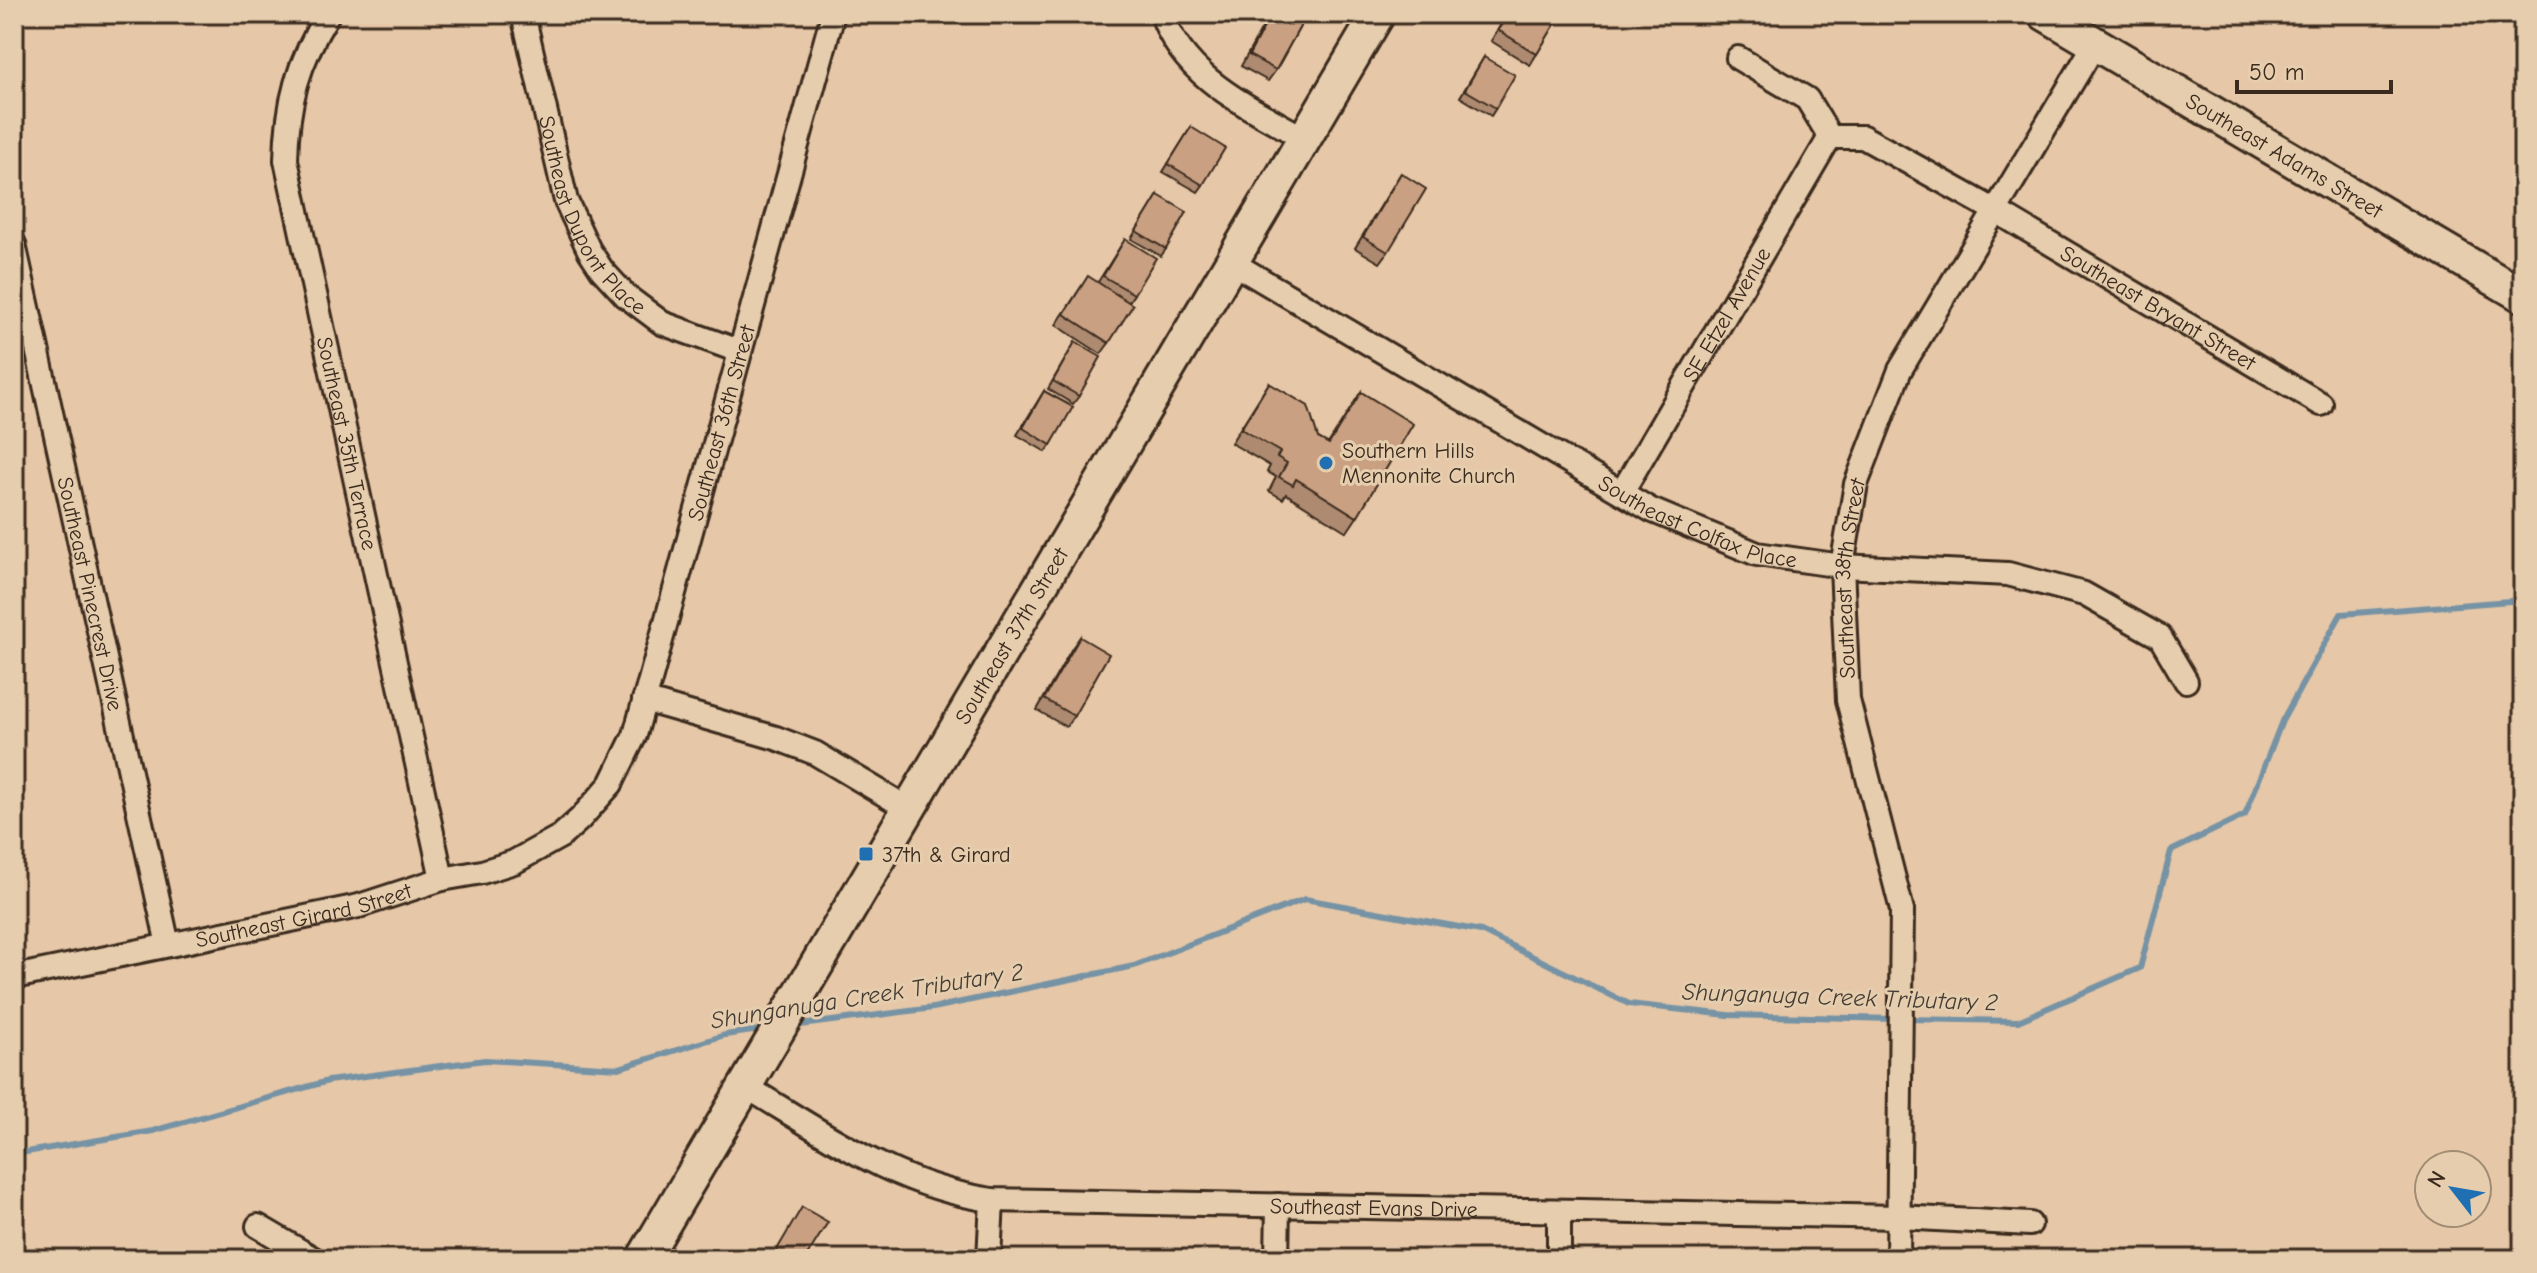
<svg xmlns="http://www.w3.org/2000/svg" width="2537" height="1273" font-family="'Comic Neue',sans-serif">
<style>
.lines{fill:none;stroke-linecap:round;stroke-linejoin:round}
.stream{stroke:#7693a5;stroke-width:6}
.minor-casing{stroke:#3b2a1e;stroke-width:28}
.secondary-casing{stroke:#3b2a1e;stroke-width:38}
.minor{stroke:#e5cdad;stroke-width:22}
.secondary{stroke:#e5cdad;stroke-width:32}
.wall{fill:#ad8a70;stroke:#3b2a1e;stroke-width:2}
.building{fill:#c9a082;stroke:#3b2a1e;stroke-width:2}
.poi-dot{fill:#1f6fb2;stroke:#e5cdad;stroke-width:3}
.labels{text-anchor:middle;stroke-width:6;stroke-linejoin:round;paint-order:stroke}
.street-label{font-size:22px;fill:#3b2a1e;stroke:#e5cdad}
.poi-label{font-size:22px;fill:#3b2a1e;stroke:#e5cdad;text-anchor:start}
.water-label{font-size:24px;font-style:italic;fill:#453c34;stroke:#e5cdad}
</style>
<rect width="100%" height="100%" fill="#e6c7a7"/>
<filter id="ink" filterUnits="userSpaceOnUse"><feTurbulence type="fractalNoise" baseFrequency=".0125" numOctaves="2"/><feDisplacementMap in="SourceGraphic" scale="16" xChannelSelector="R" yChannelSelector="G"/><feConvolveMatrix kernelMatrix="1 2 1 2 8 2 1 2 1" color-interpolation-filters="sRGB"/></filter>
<g filter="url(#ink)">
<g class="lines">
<path class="stream" d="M 1906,1019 L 2018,1021 L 2140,968 L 2171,851 L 2245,815 L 2282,721 L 2341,614 L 2523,600
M 793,1026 L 933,1008 L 1134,966 L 1305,899 L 1481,931 L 1629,1004 L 1728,1015 L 1895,1019
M 14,1154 L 153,1131 L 328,1081 L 485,1060 L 619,1068 L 725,1035 L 766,1029"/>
<g class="minor-casing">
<g id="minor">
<path id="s1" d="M 328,14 C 298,62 287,103 286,160 L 442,879"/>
<path id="s2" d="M 523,14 L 566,201 L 589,250 L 602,270 L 626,296 L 662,323 L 739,351"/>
<path d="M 1162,14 C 1183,79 1250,107 1305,139"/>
<path d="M 1738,58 L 1807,99 L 1830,137"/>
<path id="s3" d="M 1830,137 L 1863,137 L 1996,211 L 2321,404"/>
<path id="s4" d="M 14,244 L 168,945"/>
<path id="s5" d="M 1231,262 L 1651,510 L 1757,554 L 1842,566 L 2008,574 L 2084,594 L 2160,637 L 2186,681"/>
<path id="s6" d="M 1622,492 L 1830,137"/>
<path d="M 644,700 L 776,738 L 815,753 L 909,809"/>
<path id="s7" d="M 14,977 L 359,906 L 442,879 L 482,872 L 514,862 L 561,836 L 580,819 L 611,784 L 635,735 L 833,14"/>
<path id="s8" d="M 745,1086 C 825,1134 897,1187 992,1200 L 1899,1217 L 2030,1224"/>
<path d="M 1559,1212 L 1559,1259"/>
<path d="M 258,1226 L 314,1259"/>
<path d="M 989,1259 L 992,1200"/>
<path d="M 1277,1259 L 1278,1205"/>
<path id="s9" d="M 1898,1259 L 1902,910 L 1848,700 L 1842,566 L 1856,484 L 1900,370 L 2095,44"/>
</g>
</g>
<g class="secondary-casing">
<g id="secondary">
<path id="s10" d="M 2045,14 L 2523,296"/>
<path id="s11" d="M 643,1259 L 1378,14"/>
</g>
</g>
<use href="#minor" class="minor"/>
<use href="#secondary" class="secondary"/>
</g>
<path class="wall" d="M 1270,14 L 1307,14 L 1276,70 L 1268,81 L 1241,66 Z
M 1507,14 L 1561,14 L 1530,65 L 1491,41 Z
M 1484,57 L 1496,108 L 1491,116 L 1460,97 Z
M 1191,127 L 1203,185 L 1198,192 L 1163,172 Z
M 1401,173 L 1388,252 L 1380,263 L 1355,248 Z
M 1158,195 L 1166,249 L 1161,256 L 1131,239 Z
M 1120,247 L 1134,294 L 1129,302 L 1109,343 L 1101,354 L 1056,325 L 1081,287 L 1098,282 Z
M 1075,342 L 1079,396 L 1073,404 L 1048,389 Z
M 1269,383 L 1318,438 L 1328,444 L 1361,392 L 1357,517 L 1347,532 L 1286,494 L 1283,499 L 1269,491 L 1276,477 L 1267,472 L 1270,466 L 1231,443 Z
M 1044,391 L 1051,445 L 1046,452 L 1017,435 Z
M 1080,637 L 1074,716 L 1066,727 L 1037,710 L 1072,648 Z"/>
<path class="building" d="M 1271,14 L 1307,14 L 1276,70 L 1249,55 Z
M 1508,14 L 1561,14 L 1537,54 L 1498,30 Z
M 1484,57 L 1515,75 L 1496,108 L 1465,90 Z
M 1191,127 L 1225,148 L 1203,185 L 1168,164 Z
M 1401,173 L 1426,189 L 1388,252 L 1363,237 Z
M 1158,195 L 1187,212 L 1166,249 L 1136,231 Z
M 1125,239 L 1156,258 L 1134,294 L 1103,276 Z
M 1088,276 L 1133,305 L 1109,343 L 1064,314 Z
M 1075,342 L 1101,357 L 1079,396 L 1053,381 Z
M 1269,383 L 1308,406 L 1318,438 L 1329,444 L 1361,392 L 1413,424 L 1357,517 L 1296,479 L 1293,485 L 1279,477 L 1287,463 L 1277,457 L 1280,452 L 1241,429 Z
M 1044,391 L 1073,407 L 1051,445 L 1023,428 Z
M 1080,637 L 1109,654 L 1074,716 L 1044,699 Z
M 802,1207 L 828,1222 L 805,1259 L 774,1259 L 772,1258 Z
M 1332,1252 L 1369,1252 L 1369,1259 L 1332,1259 Z"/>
</g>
<g class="poi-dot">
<circle cx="1326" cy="463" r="8"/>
<rect x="858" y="846" width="16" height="16" rx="4"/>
</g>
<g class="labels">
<g class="street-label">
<text dy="8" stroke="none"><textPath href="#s10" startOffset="278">Southeast Adams Street</textPath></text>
<text dy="8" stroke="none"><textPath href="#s2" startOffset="216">Southeast Dupont Place</textPath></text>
<text dy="8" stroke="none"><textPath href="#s3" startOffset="374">Southeast Bryant Street</textPath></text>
<text dy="8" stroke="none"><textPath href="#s6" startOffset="206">SE Etzel Avenue</textPath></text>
<text dy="8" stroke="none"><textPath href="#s7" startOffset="1018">Southeast 36th Street</textPath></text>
<text dy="8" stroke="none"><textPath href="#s1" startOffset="444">Southeast 35th Terrace</textPath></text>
<text dy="8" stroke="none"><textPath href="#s5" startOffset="536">Southeast Colfax Place</textPath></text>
<text dy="8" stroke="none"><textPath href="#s9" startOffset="688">Southeast 38th Street</textPath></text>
<text dy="8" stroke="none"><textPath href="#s4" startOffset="358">Southeast Pinecrest Drive</textPath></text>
<text dy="8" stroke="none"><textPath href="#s11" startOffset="724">Southeast 37th Street</textPath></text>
<text dy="8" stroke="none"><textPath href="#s7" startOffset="296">Southeast Girard Street</textPath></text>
<text dy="8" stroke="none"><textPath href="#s8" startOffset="656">Southeast Evans Drive</textPath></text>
</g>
<g class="poi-label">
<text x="1342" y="458">Southern Hills<tspan x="1342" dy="25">Mennonite Church</tspan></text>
<text x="882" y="862">37th &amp; Girard</text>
</g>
<g class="water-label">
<text transform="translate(867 996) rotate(-9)" y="8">Shunganuga Creek Tributary 2</text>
<text transform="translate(1840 997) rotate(2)" y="8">Shunganuga Creek Tributary 2</text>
</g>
</g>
<rect width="2537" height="1273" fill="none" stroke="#e5cdad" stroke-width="48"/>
<rect x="24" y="24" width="2489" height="1225" fill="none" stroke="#3b2a1e" stroke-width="3" filter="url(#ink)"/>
<g transform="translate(2453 1189) rotate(301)"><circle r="38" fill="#e5cdad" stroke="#a18c74" stroke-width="2"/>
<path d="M0-6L14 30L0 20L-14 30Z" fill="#1f6fb2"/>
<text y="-12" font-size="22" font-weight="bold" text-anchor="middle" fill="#3b2a1e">N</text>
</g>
<path d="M2237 80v12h154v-12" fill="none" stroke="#3b2a1e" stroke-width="4"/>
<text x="2249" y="80" font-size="24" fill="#3b2a1e" stroke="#e5cdad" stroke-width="6" paint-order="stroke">50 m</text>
</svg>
